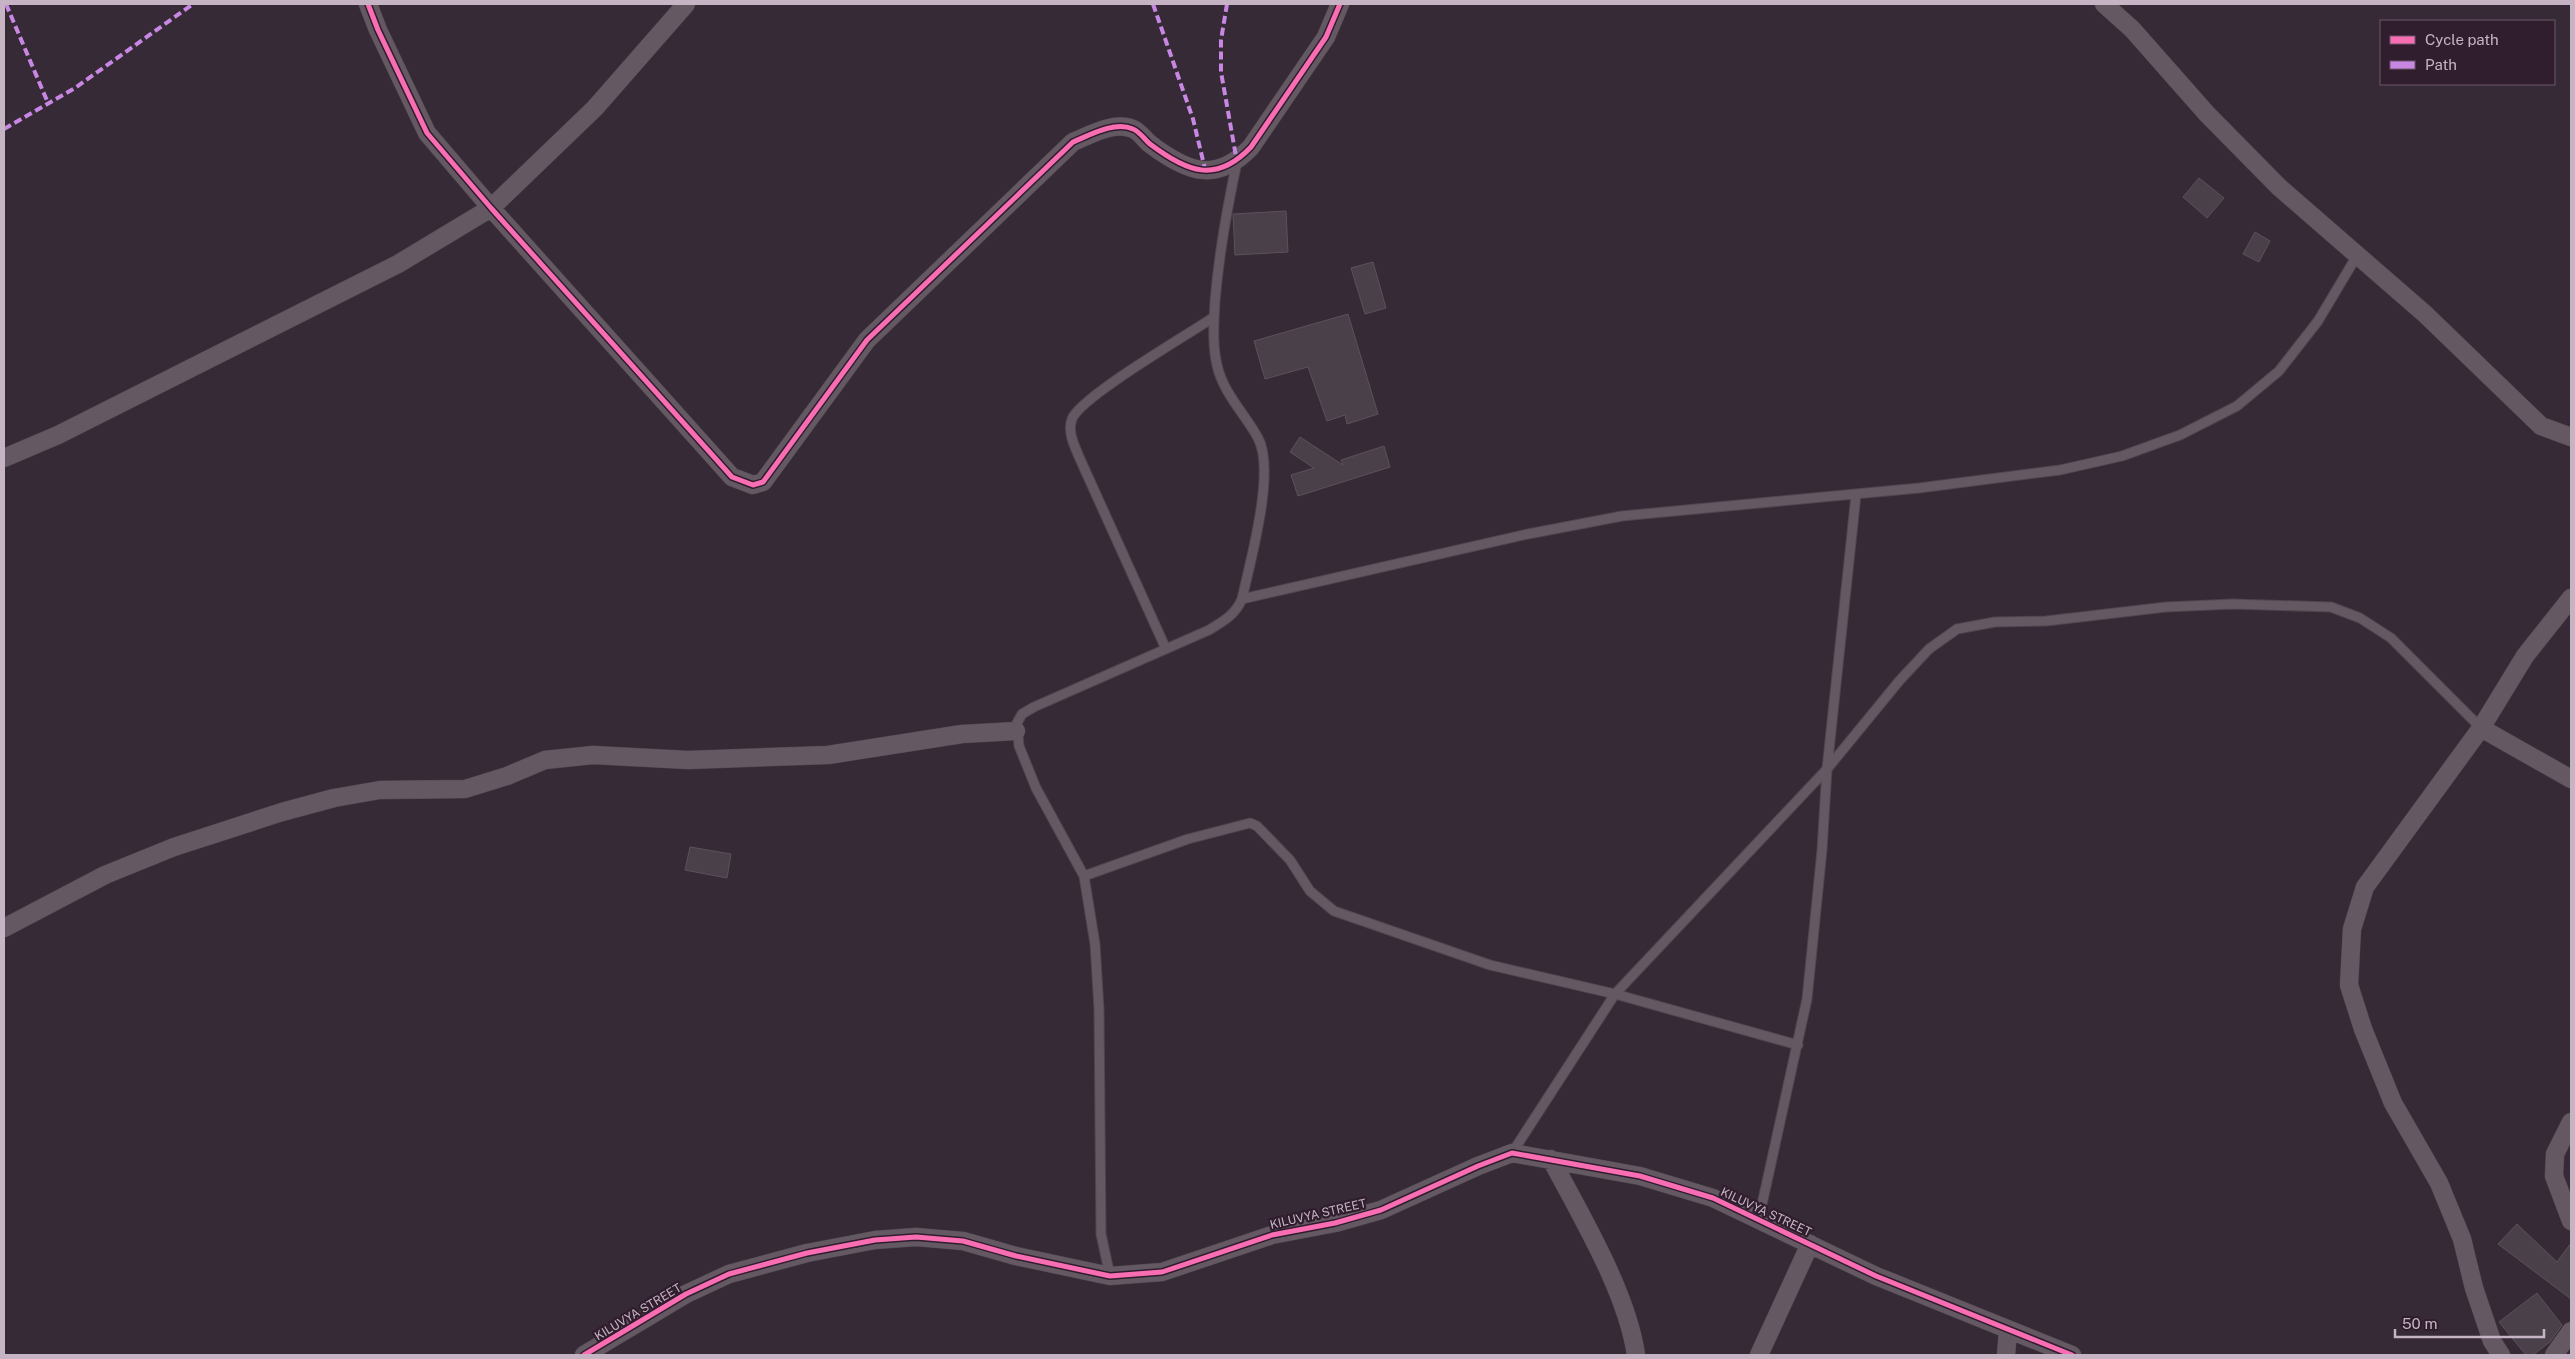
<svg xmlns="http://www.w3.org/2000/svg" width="2575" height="1359" font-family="'Public Sans',sans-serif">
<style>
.building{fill:#4a4049;stroke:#5d515c}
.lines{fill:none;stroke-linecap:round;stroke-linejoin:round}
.service-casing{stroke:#4e464e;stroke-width:11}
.minor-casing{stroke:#4e464e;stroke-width:19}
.service{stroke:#645962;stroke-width:9}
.minor{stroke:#645962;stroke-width:18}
.quiet{stroke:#c787e3;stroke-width:4;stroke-dasharray:8 4;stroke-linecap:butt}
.cycleway-casing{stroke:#301d2e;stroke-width:8}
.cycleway{stroke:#f96db3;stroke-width:5}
.labels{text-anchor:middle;stroke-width:4.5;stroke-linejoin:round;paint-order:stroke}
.street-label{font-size:12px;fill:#c6b4c4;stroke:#301d2e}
</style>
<rect width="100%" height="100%" fill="#352a35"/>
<path class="building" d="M 2199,178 L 2224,198 L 2207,218 L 2183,197 Z
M 1286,211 L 1288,252 L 1235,255 L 1233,214 Z
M 2255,232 L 2270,241 L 2259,262 L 2243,254 Z
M 1373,262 L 1386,308 L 1365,314 L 1351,268 Z
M 1348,314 L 1378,414 L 1347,424 L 1345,415 L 1327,421 L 1308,367 L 1265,379 L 1254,341 Z
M 1300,437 L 1343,465 L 1341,460 L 1384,446 L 1390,467 L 1298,496 L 1291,475 L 1314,468 L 1290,452 Z
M 690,847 L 731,854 L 727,878 L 685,870 Z
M 2517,1224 L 2557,1262 L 2571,1243 L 2571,1299 L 2498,1244 Z
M 2537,1293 L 2562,1325 L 2550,1342 L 2533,1355 L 2526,1355 L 2499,1322 Z"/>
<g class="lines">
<g class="service-casing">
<path id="service" d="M 1242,599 L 1528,534 L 1622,516 L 1919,488 L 2060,470 L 2122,456 L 2180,435 L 2237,406 L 2279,371 L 2318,321 L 2358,254
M 1166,649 L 1080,459 C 1075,447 1067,432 1072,419 C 1080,397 1189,334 1214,317
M 1084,876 L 1188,839 L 1250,823 L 1257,826 L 1290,860 L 1310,891 L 1334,911 L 1490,965 L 1615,994 L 1798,1045
M 1512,1153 L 1615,994 L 1827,769 L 1900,680 L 1929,649 L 1957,629 L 1995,622 L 2046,621 L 2166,607 L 2233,604 L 2331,607 L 2360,618 L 2391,638 L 2481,728
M 1759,1218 L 1807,999 L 1822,850 L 1827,769 L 1856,495
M 1110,1276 L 1101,1234 L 1099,1009 L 1095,944 L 1084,876 L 1036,788 L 1019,746 L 1017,723 L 1022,714 L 1034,707 L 1209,630 C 1224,621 1235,615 1242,599 C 1250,562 1276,471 1258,438 C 1245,414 1223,393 1217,365 C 1212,344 1214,322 1215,301 C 1219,254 1227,208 1237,162"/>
</g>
<g class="minor-casing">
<path id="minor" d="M 368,4 L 378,30 L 427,133 L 491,208 L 732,477 L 753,485 L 763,482 L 867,340 L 1073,142 C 1090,135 1114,121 1133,129 C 1139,131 1145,140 1150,144 C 1187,172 1216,184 1251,147 L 1326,37 L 1340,4
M 2104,4 L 2132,29 L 2207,114 L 2279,187 L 2425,314 L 2541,426 L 2571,437
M 4,458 L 58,435 L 398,264 L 491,208 L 595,108 L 686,4
M 2481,728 L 2571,779
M 4,928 L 105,875 L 174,847 L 282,812 L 334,798 L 380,790 L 465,789 L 507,776 L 545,760 L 593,755 L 688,760 L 828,755 L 962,734 L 1016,731
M 2571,1122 L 2555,1154 L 2554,1176 L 2571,1221
M 1551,1159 C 1581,1216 1627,1292 1636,1355
M 584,1355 L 686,1294 L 729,1274 L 807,1253 L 875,1240 L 916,1237 L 963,1241 L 1016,1256 L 1110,1276 L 1162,1272 L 1272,1235 L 1335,1223 L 1381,1210 L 1478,1166 L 1512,1153 L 1640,1176 L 1713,1198 L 1876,1276 L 2072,1355
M 1759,1355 L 1810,1244
M 2006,1355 L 2008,1330
M 2501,1355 L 2492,1341 L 2474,1288 L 2462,1239 L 2439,1183 L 2393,1103 L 2363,1029 L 2349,985 L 2352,929 L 2365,887 L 2481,728 L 2525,656 L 2571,598
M 2554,1355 L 2571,1331"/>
</g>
<use href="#service" class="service"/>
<use href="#minor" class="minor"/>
<path class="quiet" d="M 6,4 L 48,103
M 1153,4 L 1193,119 L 1206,173
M 1227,4 L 1221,40 L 1221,72 L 1237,162
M 4,129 L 75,88 L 193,4"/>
<g class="cycleway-casing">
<path id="cycleway" d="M 368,4 L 378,30 L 427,133 L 491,208 L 732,477 L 753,485 L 763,482 L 867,340 L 1073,142 C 1090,135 1114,121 1133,129 C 1139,131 1145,140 1150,144 C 1187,172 1216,184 1251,147 L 1326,37 L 1340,4
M 584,1355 L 686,1294 L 729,1274 L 807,1253 L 875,1240 L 916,1237 L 963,1241 L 1016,1256 L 1110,1276 L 1162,1272 L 1272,1235 L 1335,1223 L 1381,1210 L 1478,1166 L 1512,1153 L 1640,1176 L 1713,1198 L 1876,1276 L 2072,1355"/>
</g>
<use href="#cycleway" class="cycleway"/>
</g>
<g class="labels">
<g class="street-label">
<text transform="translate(1766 1212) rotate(25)" y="4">KILUVYA STREET</text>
<text transform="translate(1318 1214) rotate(-13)" y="4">KILUVYA STREET</text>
<text transform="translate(638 1312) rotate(-31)" y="4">KILUVYA STREET</text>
</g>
</g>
<rect width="2575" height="1359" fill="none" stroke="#c6b4c4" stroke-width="10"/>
<rect x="2380" y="20" width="175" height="65" fill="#301d2e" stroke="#6c596a"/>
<rect x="2390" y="36" width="25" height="8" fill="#f96db3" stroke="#6c596a"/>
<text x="2425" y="45" font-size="15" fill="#c6b4c4">Cycle path</text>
<rect x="2390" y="61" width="25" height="8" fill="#c787e3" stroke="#6c596a"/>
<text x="2425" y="70" font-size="15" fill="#c6b4c4">Path</text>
<path d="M2395 1329v8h149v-8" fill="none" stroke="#c6b4c4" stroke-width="2.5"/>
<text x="2402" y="1329" font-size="15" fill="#c6b4c4" stroke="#301d2e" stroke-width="4" paint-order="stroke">50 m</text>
</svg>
